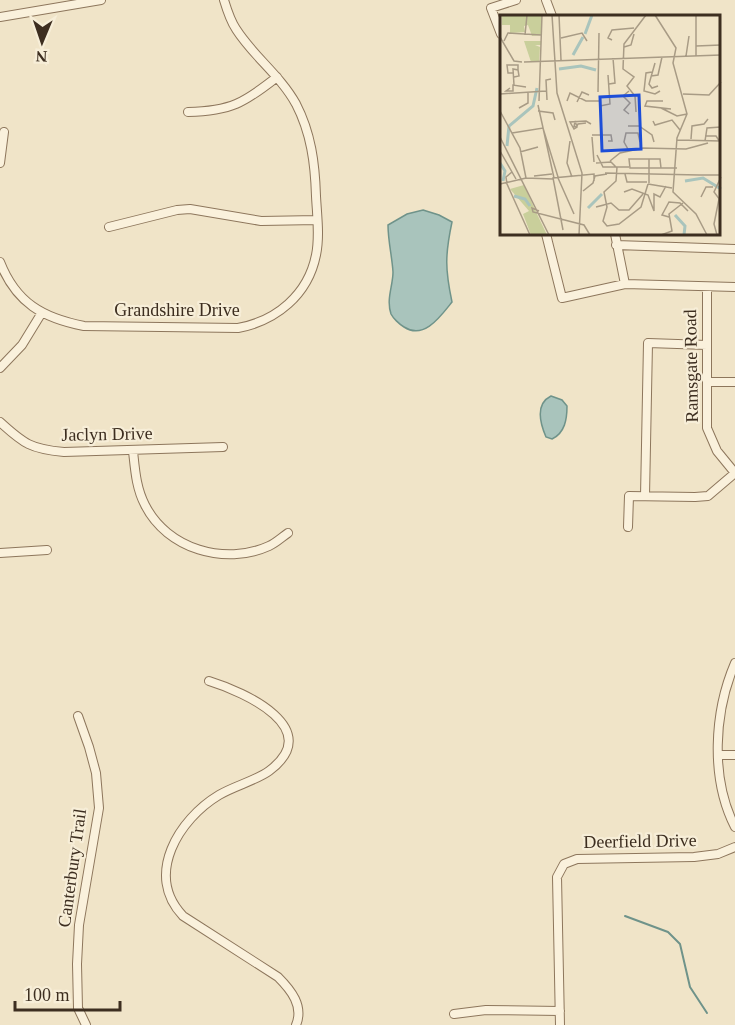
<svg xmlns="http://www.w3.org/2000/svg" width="735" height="1025" font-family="'Times New Roman',serif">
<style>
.water{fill:#a9c4bc;stroke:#6f938a;stroke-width:1.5}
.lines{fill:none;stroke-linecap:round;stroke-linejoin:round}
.stream{stroke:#6f938a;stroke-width:2}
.minor-casing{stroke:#8d765c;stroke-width:10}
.minor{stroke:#faf1dc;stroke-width:8}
.labels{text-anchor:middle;stroke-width:4.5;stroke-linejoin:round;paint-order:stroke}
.street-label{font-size:18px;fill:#3d2e20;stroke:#f7eed8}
.inset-river{fill:none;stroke:#a9c4bc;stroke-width:3}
.inset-road{fill:none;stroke:#a89b85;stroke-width:1.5}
.view{fill:#1d4ed8;fill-opacity:0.15;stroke:#1d4ed8;stroke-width:3}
.inset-edge{fill:none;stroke:#3d2e20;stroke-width:3}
</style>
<rect width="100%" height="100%" fill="#f0e4c8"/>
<path class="water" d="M 423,210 L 439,215 L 452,222 C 445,255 445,269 452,302 C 440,317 424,340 404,327 C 399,324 393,318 391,314 C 386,299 393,286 393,272 C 392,256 388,241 388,225 L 407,214 Z
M 551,396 L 562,400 L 567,406 C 567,419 565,433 552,439 L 546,437 C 540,423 535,404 551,396 Z"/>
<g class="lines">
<path class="stream" d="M 625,916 L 668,932 L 680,944 L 690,987 L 707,1013"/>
<g class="minor-casing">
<path id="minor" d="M 546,0 L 552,16
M 0,17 L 101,0
M 501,34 L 491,8 L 516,0
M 188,112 C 231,111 244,103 277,77
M 0,163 L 4,132
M 109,227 L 177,210 L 190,209 L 261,221 L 317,220
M 546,234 L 562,298 L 625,284 L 735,287
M 615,234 L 625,284
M 616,245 L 735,249
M 0,262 C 16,303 43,318 84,326 L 238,328 C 276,321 308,295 316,255 C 320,236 317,216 316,196 C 315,163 311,133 296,104 C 280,75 253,56 236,29 C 230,20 227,10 224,0
M 707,287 L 707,428 L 717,451 L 735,473
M 0,368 L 22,345 L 41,314
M 707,382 L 735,382
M 0,422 C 24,444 31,449 64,452 L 223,447
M 133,451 C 135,469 136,488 145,505 C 167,549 225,566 269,546 C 276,543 282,537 288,533
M 645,496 L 648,343 L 707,345
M 628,527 L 629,496 L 695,497 L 708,496 L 735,473
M 0,553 L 47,550
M 735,663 C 714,712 710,778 735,827
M 209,681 C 245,692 326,729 269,771 C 257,780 234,786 219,795 C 179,819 144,875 183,916 L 278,977 C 291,990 304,1006 296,1025
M 78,716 L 89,747 L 96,773 L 99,808 L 79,925 L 77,964 L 78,1008 L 86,1025
M 719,755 L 735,755
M 454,1014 L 486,1010 L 560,1011
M 560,1025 L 557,877 L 564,864 L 577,859 L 694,857 L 718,854 L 735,847"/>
</g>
<use href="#minor" class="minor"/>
</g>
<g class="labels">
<g class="street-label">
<text x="177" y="316">Grandshire Drive</text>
<text transform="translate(691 366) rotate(-91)" y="6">Ramsgate Road</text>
<text transform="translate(107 434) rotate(-1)" y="6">Jaclyn Drive</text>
<text transform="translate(640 841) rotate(-1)" y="6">Deerfield Drive</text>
<text transform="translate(72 868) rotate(-82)" y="6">Canterbury Trail</text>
</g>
</g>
<g transform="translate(500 15)">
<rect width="220" height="220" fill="#f0e4c8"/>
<path d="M 2,0 L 42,0 L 41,20 L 32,21 L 28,10 L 24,11 L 25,17 L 10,18 L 10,10 L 2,10 ZM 24,26 L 41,26 L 41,30 L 35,30 L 40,32 L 39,46 L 31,47 ZM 24,170 L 37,199 L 47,220 L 31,220 L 23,199 L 29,196 L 10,174 Z" fill="#c9cf9b"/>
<path class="inset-river" d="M 85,19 L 92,0M 73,40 L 83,22M 59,54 L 81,51 L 96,55M 7,131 L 9,111 L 33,91 L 37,73M 0,148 L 5,156 L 3,166M 185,166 L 203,163 L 221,174M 14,181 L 25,184 L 30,191M 88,193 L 102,179M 175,200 L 185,211 L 184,220"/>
<path class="inset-road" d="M 52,0 L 57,78 L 82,158 L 79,220M 59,0 L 61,45M 155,0 L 176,33 L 173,48 L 187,99 L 177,123 L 173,177 L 196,199 L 207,220M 196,0 L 196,41M 25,20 L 27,0M 0,22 L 14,46 L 22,47M 61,23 L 82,18 L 87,26M 112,25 L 108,23 L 112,15 L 134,13M 4,26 L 8,18 L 41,20M 196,31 L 221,30M 124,32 L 131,30 L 134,19M 186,41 L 189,21M 24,47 L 221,40M 155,48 L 149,69 L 152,73 L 158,71M 152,57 L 146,58 L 144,76 L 155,79 L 160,76M 14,58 L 8,58 L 7,50 L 18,50 L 18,55M 151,61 L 158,60 L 162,42M 14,62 L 19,61 L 18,55 L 13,54 L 14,70M 109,69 L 115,68 L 113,43M 10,73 L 6,76 L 13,76 L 13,70 L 26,72M 98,77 L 99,18M 0,79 L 46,76M 183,79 L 209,80 L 221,67M 47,85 L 46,65 L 51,64M 39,86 L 42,0M 67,86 L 70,78 L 86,86 L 99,86M 163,86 L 147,86 L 145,91 L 171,94M 77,87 L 82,77 L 89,80M 38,90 L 54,163M 100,91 L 110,89 L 108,60M 19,93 L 28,88 L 28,77M 161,93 L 177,101 L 187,99M 0,96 L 20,133 L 26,163M 38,96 L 53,98 L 55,105M 136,97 L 135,81 L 127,71 L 134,62 L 123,54 L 124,29 L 146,0M 129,99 L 124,95 L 130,88 L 123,81 L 129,76M 153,106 L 155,110 L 172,105 L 180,115M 86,108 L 78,109 L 77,111 L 74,112 L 75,106 L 76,109 L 77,110 L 77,112 L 74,114 L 70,107 L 86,106 L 91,109M 128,111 L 139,111 L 152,120 L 154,127M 12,118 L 43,113 L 58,162M 92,120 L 111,120 L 112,126 L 108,126M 205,121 L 216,121 L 220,127M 0,122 L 49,220M 92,122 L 94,147M 191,124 L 192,111 L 204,109 L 208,104M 177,125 L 221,126M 70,126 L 67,148 L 72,162M 205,126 L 207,113 L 221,112M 0,136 L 16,164M 129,136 L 124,127 L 126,118 L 138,118 L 140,127M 20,137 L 38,132M 97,140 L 103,152 L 129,152M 110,146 L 120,138 L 143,133 L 186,134 L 208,128M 96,148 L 111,147 L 117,153M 117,152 L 116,166 L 104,177 L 107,192 L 103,206 L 107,211 L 119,209 L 141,192 L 148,169M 161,153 L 130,153 L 129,144 L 160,144 L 161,153 L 177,153M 12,157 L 6,162 L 7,169 L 30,220M 105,158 L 199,160M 125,159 L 127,167 L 147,167M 197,160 L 221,160M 34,161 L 52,159M 58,163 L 74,199M 149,168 L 149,144M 0,169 L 26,163 L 53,164M 148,169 L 172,173M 83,176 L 93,168 L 95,161 L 107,159M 124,177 L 132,174 L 148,180 L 154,196 L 154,179 L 160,182 L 166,171M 201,182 L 206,172 L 213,172M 220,185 L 214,177 L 221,162M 104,190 L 96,192 L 111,188 L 119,195 L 129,195 L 143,179M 39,196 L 32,193 L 33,197 L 84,210 L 90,220M 169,202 L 162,200 L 169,187 L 180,188 L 188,196M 63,215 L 53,163 L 94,159 L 94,166M 161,220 L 172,216 L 169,199 L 183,188M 217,220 L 214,209 L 219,184"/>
<path class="view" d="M 139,80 L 141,134 L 102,136 L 100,82 Z"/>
<rect width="220" height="220" class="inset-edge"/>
</g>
<g transform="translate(42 42) rotate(182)" stroke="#f7eed8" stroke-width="4.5" paint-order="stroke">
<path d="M0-4.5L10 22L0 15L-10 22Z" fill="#3d2e20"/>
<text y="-9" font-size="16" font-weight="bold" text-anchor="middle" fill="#3d2e20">N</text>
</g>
<path d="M15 1001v9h105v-9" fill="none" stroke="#3d2e20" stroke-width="3"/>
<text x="24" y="1001" font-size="18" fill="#3d2e20" stroke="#f7eed8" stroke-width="4.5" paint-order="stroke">100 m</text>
</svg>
